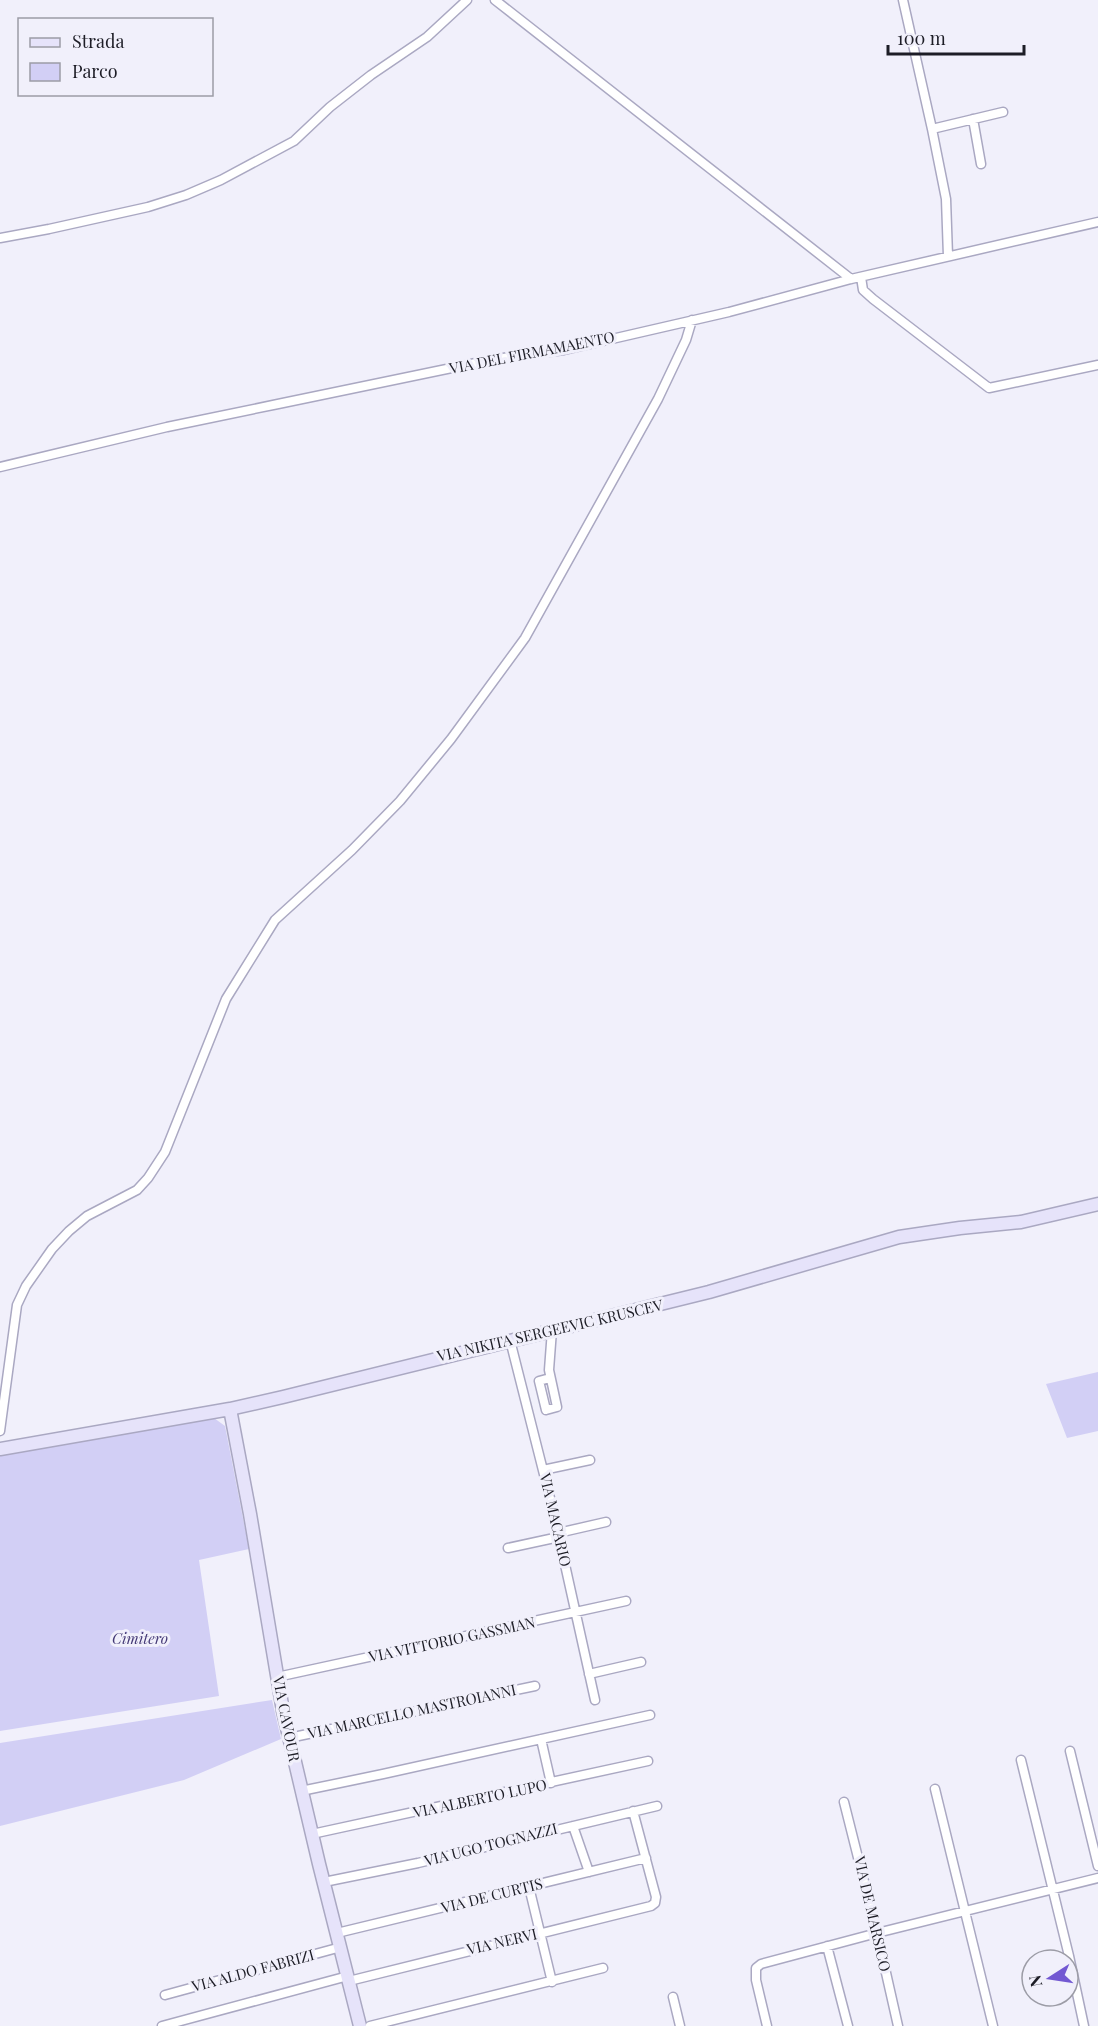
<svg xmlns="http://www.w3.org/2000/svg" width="1098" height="2026" font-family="'Playfair Display',serif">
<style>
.green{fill:#d2cff5}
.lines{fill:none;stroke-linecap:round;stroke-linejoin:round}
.street-casing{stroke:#aaa8c2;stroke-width:11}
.secondary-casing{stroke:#aaa8c2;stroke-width:15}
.street{stroke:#fff;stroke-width:8}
.secondary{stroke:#e6e3fa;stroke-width:12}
.labels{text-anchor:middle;stroke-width:6;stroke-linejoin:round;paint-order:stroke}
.street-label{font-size:15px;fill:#1d1d26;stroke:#f1f0fb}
.park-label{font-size:15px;font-style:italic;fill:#433875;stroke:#f1f0fb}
</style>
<rect width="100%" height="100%" fill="#f1f0fb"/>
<path class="green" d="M 1098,1372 L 1098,1431 L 1067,1438 L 1046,1384 Z
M 214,1418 L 225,1426 L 249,1549 L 199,1560 L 219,1696 L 0,1731 L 0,1455 Z
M 272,1700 L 281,1739 L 184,1780 L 0,1826 L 0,1743 Z"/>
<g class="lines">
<g class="street-casing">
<path id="street" d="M 495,0 L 851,279
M 903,0 L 932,129 L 946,199 L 948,256
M 973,119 L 981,164
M 932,129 L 1003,112
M 0,238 L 49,229 L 148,207 L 186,195 L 221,180 L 294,141 L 330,107 L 371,75 L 427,37 L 467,0
M 861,277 L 863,290 L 873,299 L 989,388 L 1098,365
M 0,467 L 167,427 L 278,404 L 495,359 L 564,350 L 729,312 L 851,279 L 1098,222
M 510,1340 L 552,1506 L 595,1700
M 550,1378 L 539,1381 L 546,1410 L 557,1407 L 549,1370 L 552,1330
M 0,1431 L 17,1305 L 26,1286 L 52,1249 L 69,1231 L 87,1216 L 137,1190 L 148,1178 L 165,1152 L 226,999 L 275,920 L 352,850 L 400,801 L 451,739 L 525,638 L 658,399 L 686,340 L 692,320
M 543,1470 L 590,1460
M 558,1533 L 606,1522
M 508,1548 L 559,1537
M 589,1674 L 641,1662
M 277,1677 L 626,1601
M 289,1738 L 535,1686
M 541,1739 L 551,1783
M 1070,1751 L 1098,1866
M 1021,1760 L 1069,1956 L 1084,2026
M 935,1789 L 993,2026
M 301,1791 L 383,1774 L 650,1715
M 844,1802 L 877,1933 L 898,2026
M 573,1826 L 589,1872
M 312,1834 L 648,1761
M 324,1882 L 418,1863 L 657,1806
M 529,1887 L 552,1982
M 337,1933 L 646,1858
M 827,1946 L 848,2026
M 349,1981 L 651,1906 L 655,1903 L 656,1897 L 633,1811
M 165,1995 L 341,1947
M 673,1997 L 680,2026
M 162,2026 L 348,1976
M 370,2026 L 603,1968
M 767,2026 L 756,1980 L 756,1968 L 761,1964 L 877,1933 L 1098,1878"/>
</g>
<g class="secondary-casing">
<path id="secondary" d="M 230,1409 L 250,1514 L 283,1711 L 319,1864 L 360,2026
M 0,1449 L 230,1409 L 283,1397 L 709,1292 L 899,1237 L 960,1228 L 1021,1222 L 1098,1204"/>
</g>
<use href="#street" class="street"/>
<use href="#secondary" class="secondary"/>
</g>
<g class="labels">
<g class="street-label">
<text transform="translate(532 353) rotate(-11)" y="5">VIA DEL FIRMAMAENTO</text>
<text transform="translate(550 1331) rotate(-13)" y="5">VIA NIKITA SERGEEVIC KRUSCEV</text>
<text transform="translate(555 1520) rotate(77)" y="5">VIA MACARIO</text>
<text transform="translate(452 1640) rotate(-12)" y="5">VIA VITTORIO GASSMAN</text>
<text transform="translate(412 1712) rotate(-12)" y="5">VIA MARCELLO MASTROIANNI</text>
<text transform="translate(286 1719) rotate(79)" y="5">VIA CAVOUR</text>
<text transform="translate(480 1799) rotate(-12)" y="5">VIA ALBERTO LUPO</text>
<text transform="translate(491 1845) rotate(-14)" y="5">VIA UGO TOGNAZZI</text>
<text transform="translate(492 1896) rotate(-14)" y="5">VIA DE CURTIS</text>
<text transform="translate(872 1914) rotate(77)" y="5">VIA DE MARSICO</text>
<text transform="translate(502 1942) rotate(-13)" y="5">VIA NERVI</text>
<text transform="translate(253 1971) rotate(-15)" y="5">VIA ALDO FABRIZI</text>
</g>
<g class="park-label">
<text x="140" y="1644">Cimitero</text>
</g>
</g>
<rect x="18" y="18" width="195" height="78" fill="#f1f0fb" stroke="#9c9ca6" stroke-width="1.5"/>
<rect x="30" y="38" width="30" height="9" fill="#e6e3fa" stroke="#9c9ca6" stroke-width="1.5"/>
<text x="72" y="48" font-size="18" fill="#1d1d26">Strada</text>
<rect x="30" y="63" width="30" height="18" fill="#d2cff5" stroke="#9c9ca6" stroke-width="1.5"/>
<text x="72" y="78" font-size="18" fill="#1d1d26">Parco</text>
<g transform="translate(1050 1978) rotate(258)"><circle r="28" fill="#f1f0fb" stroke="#9c9ca6" stroke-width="1.5"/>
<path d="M0-4.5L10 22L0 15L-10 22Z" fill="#7258d2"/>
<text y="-9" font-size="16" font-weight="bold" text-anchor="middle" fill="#1d1d26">N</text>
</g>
<path d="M888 45v9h136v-9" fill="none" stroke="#1d1d26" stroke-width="3"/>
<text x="897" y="45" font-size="18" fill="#1d1d26" stroke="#f1f0fb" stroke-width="4.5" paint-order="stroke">100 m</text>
</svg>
